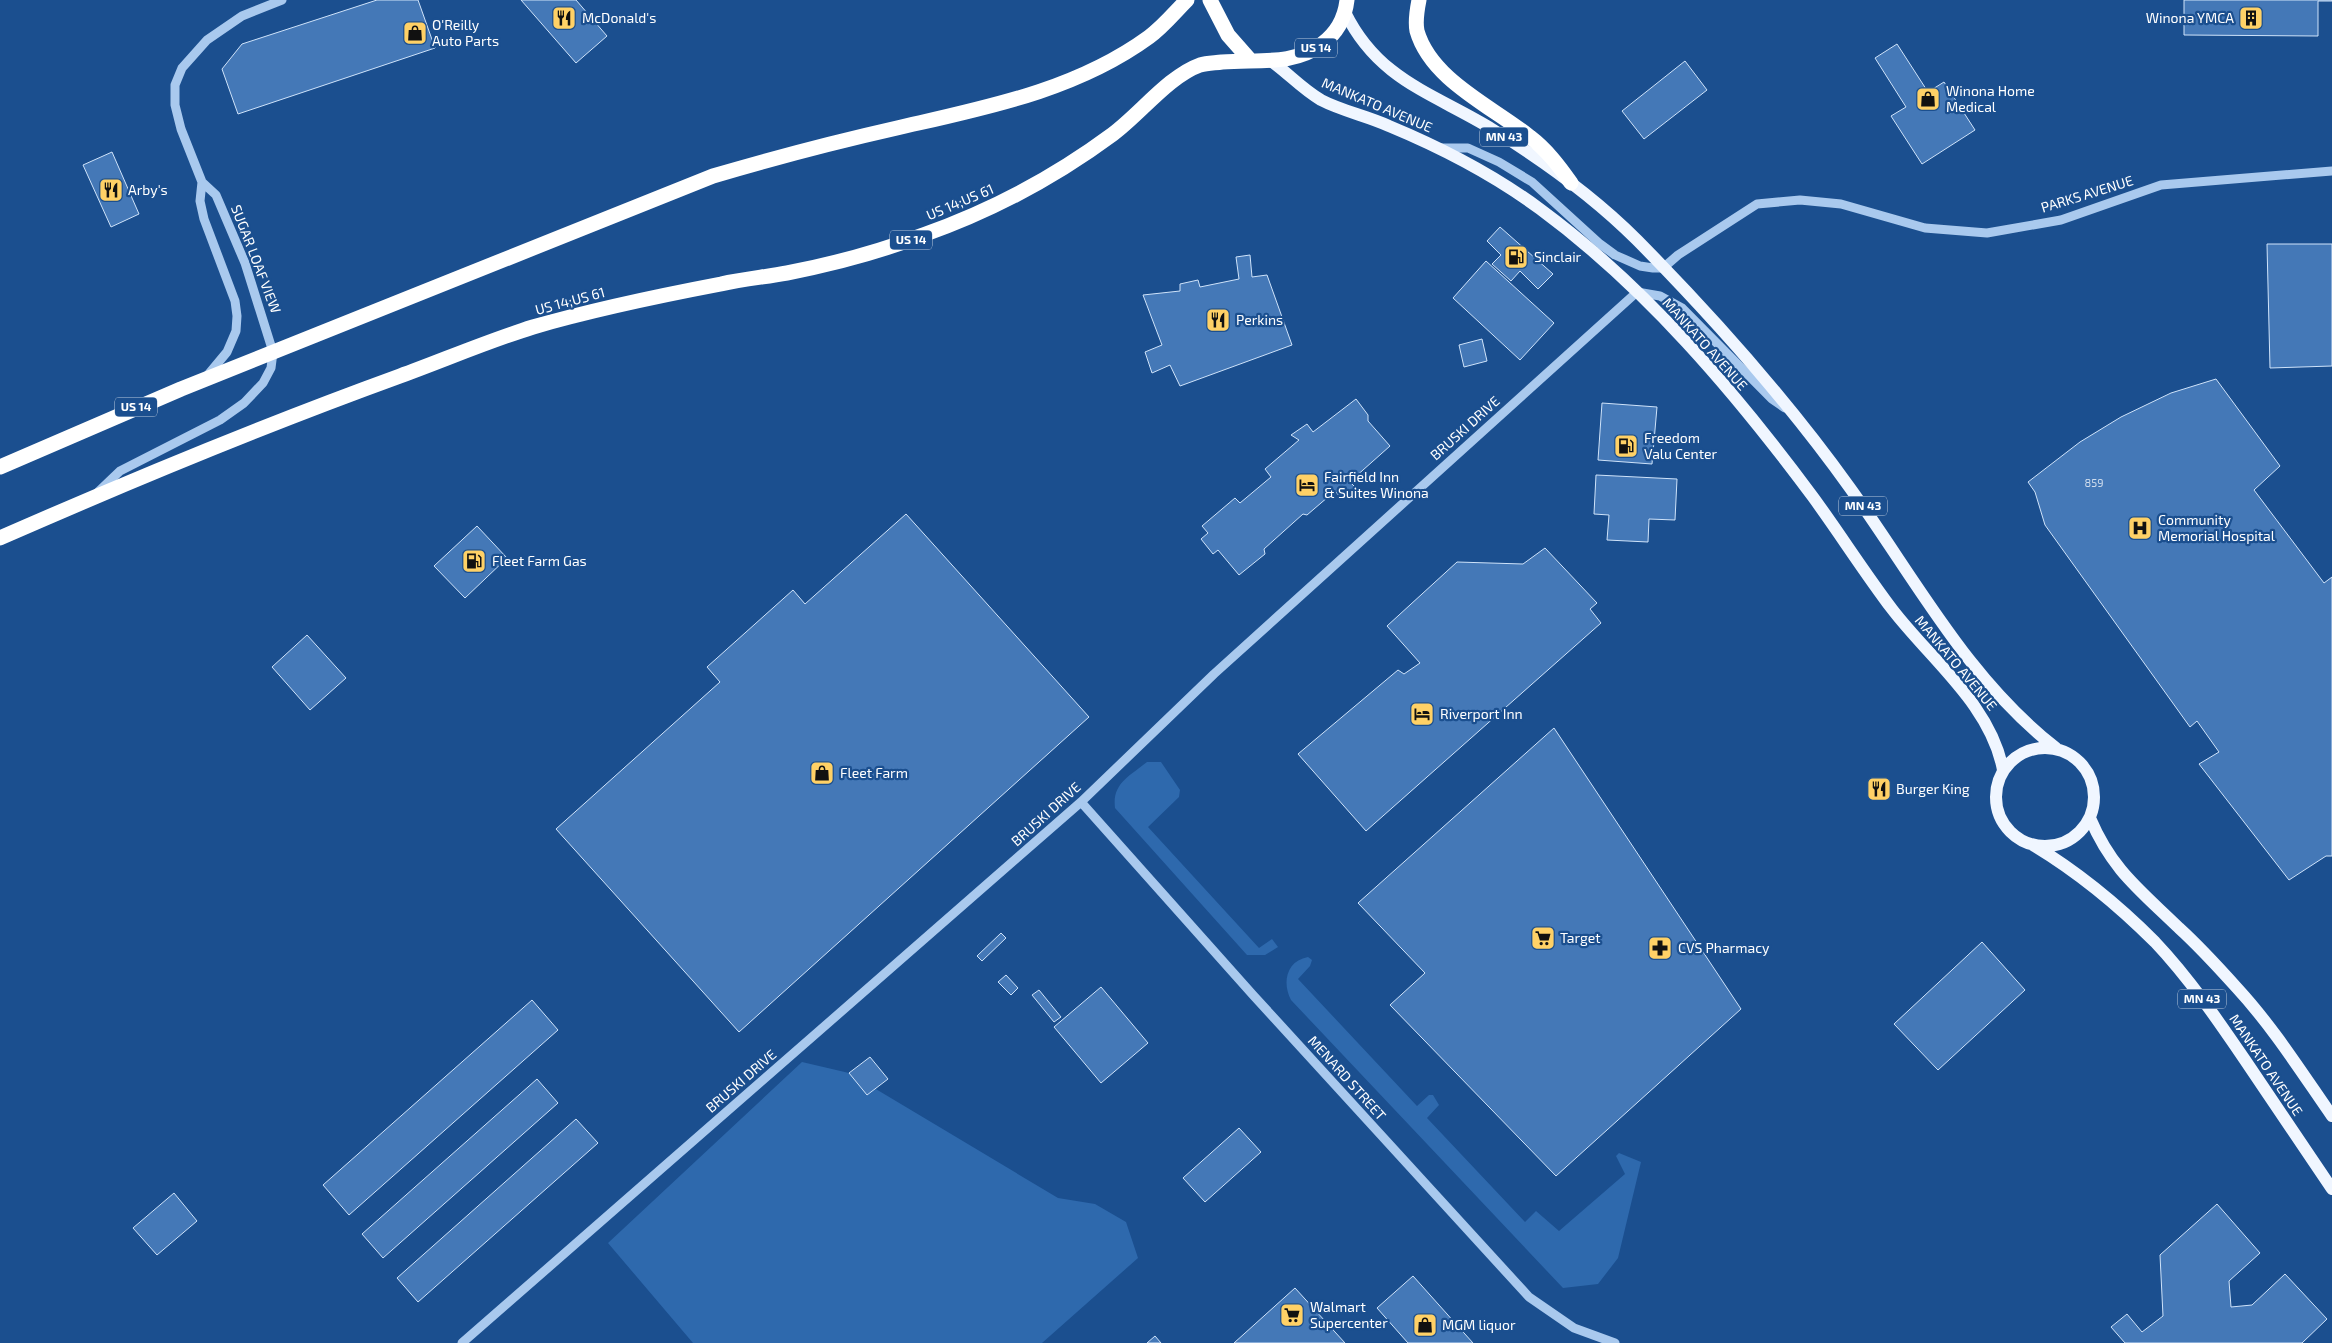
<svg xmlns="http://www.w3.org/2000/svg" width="2332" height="1343" font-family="'Exo 2',sans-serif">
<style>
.green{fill:#2e69ad}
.building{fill:#4478b7;stroke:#cfe3fa}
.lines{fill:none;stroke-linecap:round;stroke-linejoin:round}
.minor{stroke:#a9c9ee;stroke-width:9}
.major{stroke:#f0f6ff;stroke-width:12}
.highway{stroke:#fff;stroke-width:15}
.labels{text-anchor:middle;stroke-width:4.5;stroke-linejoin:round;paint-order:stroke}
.number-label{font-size:11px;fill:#d0dded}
.shield{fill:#1b4f8f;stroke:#bbcadd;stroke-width:1}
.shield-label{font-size:12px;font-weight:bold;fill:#fff}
.poi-label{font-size:14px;fill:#fff;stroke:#1b4f8f;text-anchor:start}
.street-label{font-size:14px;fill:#fff;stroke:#1b4f8f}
</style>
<rect width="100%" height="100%" fill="#1b4f8f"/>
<path class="green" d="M 1147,762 L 1161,762 L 1180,790 L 1179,797 L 1148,827 L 1259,948 L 1272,939 L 1278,947 L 1265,955 L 1247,955 L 1115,808 C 1112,783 1130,776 1147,762 Z
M 1308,957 L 1312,960 L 1310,966 L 1298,979 L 1417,1106 L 1429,1095 L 1433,1095 L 1439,1105 L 1427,1118 L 1525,1222 L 1536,1211 L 1559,1231 L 1625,1174 L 1616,1156 L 1619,1153 L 1641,1162 L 1618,1258 L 1598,1284 L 1563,1288 L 1291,1000 C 1282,983 1286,961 1308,957 Z
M 802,1062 L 849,1073 L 1058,1198 L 1095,1204 L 1126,1222 L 1138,1258 L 1042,1343 L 693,1343 L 608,1243 Z"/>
<path class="building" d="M 377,0 L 418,0 L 435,48 L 238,114 L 222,69 L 242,44 Z
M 521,0 L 576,0 L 607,36 L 576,63 Z
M 2184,0 L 2332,0 L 2332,1 L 2318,1 L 2318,36 L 2184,35 Z
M 1897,44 L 1928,92 L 1944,82 L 1975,130 L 1922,164 L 1891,116 L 1906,107 L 1875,58 Z
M 1685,61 L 1707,90 L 1644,139 L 1622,111 Z
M 112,152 L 139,214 L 111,227 L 83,165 Z
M 1500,227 L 1553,274 L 1538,289 L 1520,271 L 1511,281 L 1492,264 L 1501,255 L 1487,241 Z
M 2267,244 L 2332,244 L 2332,366 L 2270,368 Z
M 1250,255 L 1252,277 L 1267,275 L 1292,345 L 1180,386 L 1170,365 L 1152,373 L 1145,352 L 1162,345 L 1143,295 L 1180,291 L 1180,284 L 1198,280 L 1200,287 L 1239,279 L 1236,257 Z
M 1486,261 L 1554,323 L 1520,360 L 1453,298 Z
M 1482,339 L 1487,361 L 1464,367 L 1459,345 Z
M 2216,379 L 2280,466 L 2254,490 L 2324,583 L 2332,577 L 2332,856 L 2326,856 L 2289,880 L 2199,764 L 2219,752 L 2197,721 L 2190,727 L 2045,525 L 2035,492 L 2028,482 L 2080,442 L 2121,417 L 2171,393 Z
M 1356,399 L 1368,415 L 1368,421 L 1390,446 L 1354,478 L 1351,483 L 1356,488 L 1342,499 L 1335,491 L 1307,515 L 1303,514 L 1264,549 L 1265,554 L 1239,575 L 1218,550 L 1213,554 L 1201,539 L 1208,533 L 1202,526 L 1235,498 L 1240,503 L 1271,477 L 1265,469 L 1299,440 L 1291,435 L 1307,424 L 1313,432 Z
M 1602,403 L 1657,407 L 1652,464 L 1598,460 Z
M 1596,475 L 1677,479 L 1675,520 L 1649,519 L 1648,542 L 1607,540 L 1609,515 L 1594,514 Z
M 906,514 L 1089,717 L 739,1032 L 556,829 L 720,682 L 707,667 L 793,590 L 805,604 Z
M 477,526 L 507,558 L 465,598 L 434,566 Z
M 1545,548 L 1597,603 L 1590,609 L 1601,623 L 1366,831 L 1298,754 L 1398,670 L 1404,674 L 1420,663 L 1387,626 L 1457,562 L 1523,564 Z
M 307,635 L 346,678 L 310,710 L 272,667 Z
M 1554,728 L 1741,1009 L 1556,1176 L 1390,1005 L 1425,973 L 1358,903 Z
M 1001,933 L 1006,938 L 982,961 L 977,956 Z
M 1982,942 L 2025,990 L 1938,1070 L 1894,1024 Z
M 1006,975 L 1018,988 L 1011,995 L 998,982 Z
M 1101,987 L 1148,1043 L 1101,1083 L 1054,1027 Z
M 1039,990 L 1061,1017 L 1054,1022 L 1032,995 Z
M 532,1000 L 558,1030 L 349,1215 L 323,1185 Z
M 870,1057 L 888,1079 L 867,1095 L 849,1073 Z
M 537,1079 L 558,1103 L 383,1258 L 362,1234 Z
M 576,1119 L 598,1143 L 418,1302 L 397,1278 Z
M 1239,1128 L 1261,1152 L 1205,1202 L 1183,1178 Z
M 174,1193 L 197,1221 L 157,1255 L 133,1228 Z
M 2217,1204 L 2260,1253 L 2229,1281 L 2231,1307 L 2252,1305 L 2285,1274 L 2327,1319 L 2302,1343 L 2125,1343 L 2111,1327 L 2127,1314 L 2142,1332 L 2163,1316 L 2160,1255 Z
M 1413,1276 L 1473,1343 L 1408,1343 L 1377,1308 Z
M 1295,1288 L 1345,1343 L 1234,1343 Z
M 1155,1336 L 1161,1343 L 1147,1343 Z"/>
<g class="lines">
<path class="minor" d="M 1441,148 L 1468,148 L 1499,162 L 1532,182 L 1600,244 L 1615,255 L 1640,266 L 1653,268 L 1663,268 L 1678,255 L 1757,204 L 1800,200 L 1841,204 L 1925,228 L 1987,233 L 2061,220 L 2161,185 L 2332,171
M 202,182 L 200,201 L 204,219 L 235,301 L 237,316 L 236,331 L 227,352 L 207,376
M 98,492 L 120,471 L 220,420 L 244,403 L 263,383 L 271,368 L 273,352 L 245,263 L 216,195 L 202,182 L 181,129 L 175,105 L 175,85 L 182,68 L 207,40 L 242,16 L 282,0
M 1081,802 L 1253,995 L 1529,1297 L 1574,1328 L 1615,1343
M 462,1343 L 1081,802 L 1214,674 L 1637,292 L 1660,296 L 1682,308 L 1772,399 L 1785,408"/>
<path class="major" d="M 1345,12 C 1378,80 1433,93 1492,129 C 1544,161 1594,197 1637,240 C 1713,317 1787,400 1850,488 C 1915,578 1967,679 2056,748
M 1271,61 C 1288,73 1302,89 1321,100 C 1342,111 1367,116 1389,126 C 1442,148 1494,175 1540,209 C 1646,287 1735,392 1813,497 C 1840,534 1864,572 1892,609 C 1931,660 1991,705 2003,770
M1996 797a49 49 0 1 1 98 0a49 49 0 1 1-98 0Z
M 2090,818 C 2112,870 2140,890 2179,928 C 2200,947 2219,968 2237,988 C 2273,1027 2302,1073 2332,1116
M 2033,845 C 2078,872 2118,905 2155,942 C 2189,978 2217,1019 2245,1060 C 2274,1103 2303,1146 2332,1189"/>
<path class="highway" d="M 1210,0 L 1228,35 L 1250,60
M 1419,0 C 1417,10 1415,21 1417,31 C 1431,80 1493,107 1530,137 C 1547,150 1559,166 1571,183
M 0,467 L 181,389 L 713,176 C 774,158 835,142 897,128 C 984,108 1075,91 1149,37 C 1163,27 1175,12 1187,0
M 0,538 C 132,480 265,425 400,376 C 444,360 488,341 533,327 C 595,309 658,296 721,284 C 743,279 765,277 787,273 C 833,264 879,252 923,235 C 991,211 1055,177 1113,134 C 1140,114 1169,76 1200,65 C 1207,63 1215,63 1222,62 C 1257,59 1293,66 1322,44 C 1337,33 1345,18 1347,0"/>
</g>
<defs>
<g id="restaurant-square" transform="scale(1.25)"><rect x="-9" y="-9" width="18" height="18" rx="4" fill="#ffd166" stroke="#1b4f8f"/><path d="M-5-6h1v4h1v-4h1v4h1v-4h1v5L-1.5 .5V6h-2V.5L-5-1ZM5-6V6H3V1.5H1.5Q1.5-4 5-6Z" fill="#111"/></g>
<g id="building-square" transform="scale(1.25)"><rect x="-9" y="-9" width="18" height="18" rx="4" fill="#ffd166" stroke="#1b4f8f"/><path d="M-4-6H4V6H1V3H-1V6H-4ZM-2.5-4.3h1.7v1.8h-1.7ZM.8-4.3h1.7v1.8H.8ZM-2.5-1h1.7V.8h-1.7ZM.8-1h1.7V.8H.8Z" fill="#111"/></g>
<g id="shop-square" transform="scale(1.25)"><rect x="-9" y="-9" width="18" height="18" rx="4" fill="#ffd166" stroke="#1b4f8f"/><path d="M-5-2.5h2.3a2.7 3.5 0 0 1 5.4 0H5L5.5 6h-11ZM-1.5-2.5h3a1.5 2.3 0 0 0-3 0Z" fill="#111"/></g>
<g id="fuel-square" transform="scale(1.25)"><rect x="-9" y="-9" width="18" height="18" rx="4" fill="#ffd166" stroke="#1b4f8f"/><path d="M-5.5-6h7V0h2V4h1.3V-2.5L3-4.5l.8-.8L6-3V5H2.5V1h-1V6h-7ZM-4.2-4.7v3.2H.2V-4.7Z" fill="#111"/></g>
<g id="hotel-square" transform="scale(1.25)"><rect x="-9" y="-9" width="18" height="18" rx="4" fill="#ffd166" stroke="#1b4f8f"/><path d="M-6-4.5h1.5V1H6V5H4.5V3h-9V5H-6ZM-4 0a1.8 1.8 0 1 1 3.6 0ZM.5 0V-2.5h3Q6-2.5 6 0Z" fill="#111"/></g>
<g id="hospital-square" transform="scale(1.25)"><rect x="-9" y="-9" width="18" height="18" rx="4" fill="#ffd166" stroke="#1b4f8f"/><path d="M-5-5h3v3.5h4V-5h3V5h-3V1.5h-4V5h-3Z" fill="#111"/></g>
<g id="supermarket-square" transform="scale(1.25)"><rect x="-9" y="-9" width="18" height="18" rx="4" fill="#ffd166" stroke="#1b4f8f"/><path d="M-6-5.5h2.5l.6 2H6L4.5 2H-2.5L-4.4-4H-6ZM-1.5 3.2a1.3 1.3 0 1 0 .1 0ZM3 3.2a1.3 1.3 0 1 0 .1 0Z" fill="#111"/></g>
<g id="pharmacy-square" transform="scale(1.25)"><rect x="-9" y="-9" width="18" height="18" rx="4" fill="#ffd166" stroke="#1b4f8f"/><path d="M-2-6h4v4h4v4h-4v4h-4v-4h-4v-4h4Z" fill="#111"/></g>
</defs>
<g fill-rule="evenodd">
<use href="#restaurant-square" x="564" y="18"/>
<use href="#building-square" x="2251" y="18"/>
<use href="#shop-square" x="415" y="33"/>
<use href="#shop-square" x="1928" y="99"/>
<use href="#restaurant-square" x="111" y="190"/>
<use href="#fuel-square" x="1516" y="257"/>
<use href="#restaurant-square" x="1218" y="320"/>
<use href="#fuel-square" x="1626" y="446"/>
<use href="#hotel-square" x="1307" y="485"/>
<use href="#hospital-square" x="2140" y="528"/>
<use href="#fuel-square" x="474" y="561"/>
<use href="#hotel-square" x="1422" y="714"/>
<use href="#shop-square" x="822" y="773"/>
<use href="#restaurant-square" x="1879" y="789"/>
<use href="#supermarket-square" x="1543" y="938"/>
<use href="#pharmacy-square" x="1660" y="948"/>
<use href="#supermarket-square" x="1292" y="1315"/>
<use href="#shop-square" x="1425" y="1325"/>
</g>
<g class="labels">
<g class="number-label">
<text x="2094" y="487">859</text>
</g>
<g class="shield">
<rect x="1295" y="38.5" width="42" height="19" rx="4"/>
<rect x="1480" y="127.5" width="48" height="19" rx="4"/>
<rect x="890" y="230.5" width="42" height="19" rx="4"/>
<rect x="115" y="397.5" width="42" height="19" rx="4"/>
<rect x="1839" y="496.5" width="48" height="19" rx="4"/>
<rect x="2178" y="989.5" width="48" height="19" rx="4"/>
</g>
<g class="shield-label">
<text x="1316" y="52">US 14</text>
<text x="1504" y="141">MN 43</text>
<text x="911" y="244">US 14</text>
<text x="136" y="411">US 14</text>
<text x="1863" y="510">MN 43</text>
<text x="2202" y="1003">MN 43</text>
</g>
<g class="poi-label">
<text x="582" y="23">McDonald's</text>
<text x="2234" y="23" text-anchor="end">Winona YMCA</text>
<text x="432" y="30">O'Reilly<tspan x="432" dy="16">Auto Parts</tspan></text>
<text x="1946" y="96">Winona Home<tspan x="1946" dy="16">Medical</tspan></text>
<text x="128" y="195">Arby's</text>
<text x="1534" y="262">Sinclair</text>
<text x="1236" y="325">Perkins</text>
<text x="1644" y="443">Freedom<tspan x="1644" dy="16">Valu Center</tspan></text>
<text x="1324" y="482">Fairfield Inn<tspan x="1324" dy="16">&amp; Suites Winona</tspan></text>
<text x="2158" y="525">Community<tspan x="2158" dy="16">Memorial Hospital</tspan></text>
<text x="492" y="566">Fleet Farm Gas</text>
<text x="1440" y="719">Riverport Inn</text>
<text x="840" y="778">Fleet Farm</text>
<text x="1896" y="794">Burger King</text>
<text x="1560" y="943">Target</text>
<text x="1678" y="953">CVS Pharmacy</text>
<text x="1310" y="1312">Walmart<tspan x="1310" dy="16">Supercenter</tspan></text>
<text x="1442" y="1330">MGM liquor</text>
</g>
<g class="street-label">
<text transform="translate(1377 105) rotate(23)" y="5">MANKATO AVENUE</text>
<text transform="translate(2087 194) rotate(-17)" y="5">PARKS AVENUE</text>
<text transform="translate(960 202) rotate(-23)" y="5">US 14;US 61</text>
<text transform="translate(256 259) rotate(69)" y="5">SUGAR LOAF VIEW</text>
<text transform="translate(570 301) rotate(-15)" y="5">US 14;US 61</text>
<text transform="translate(1705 344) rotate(48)" y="5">MANKATO AVENUE</text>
<text transform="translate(1465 428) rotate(-42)" y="5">BRUSKI DRIVE</text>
<text transform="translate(1956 663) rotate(50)" y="5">MANKATO AVENUE</text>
<text transform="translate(1046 814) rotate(-42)" y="5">BRUSKI DRIVE</text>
<text transform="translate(2266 1065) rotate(56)" y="5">MANKATO AVENUE</text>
<text transform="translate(1347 1078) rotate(48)" y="5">MENARD STREET</text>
<text transform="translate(741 1081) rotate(-41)" y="5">BRUSKI DRIVE</text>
</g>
</g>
</svg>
